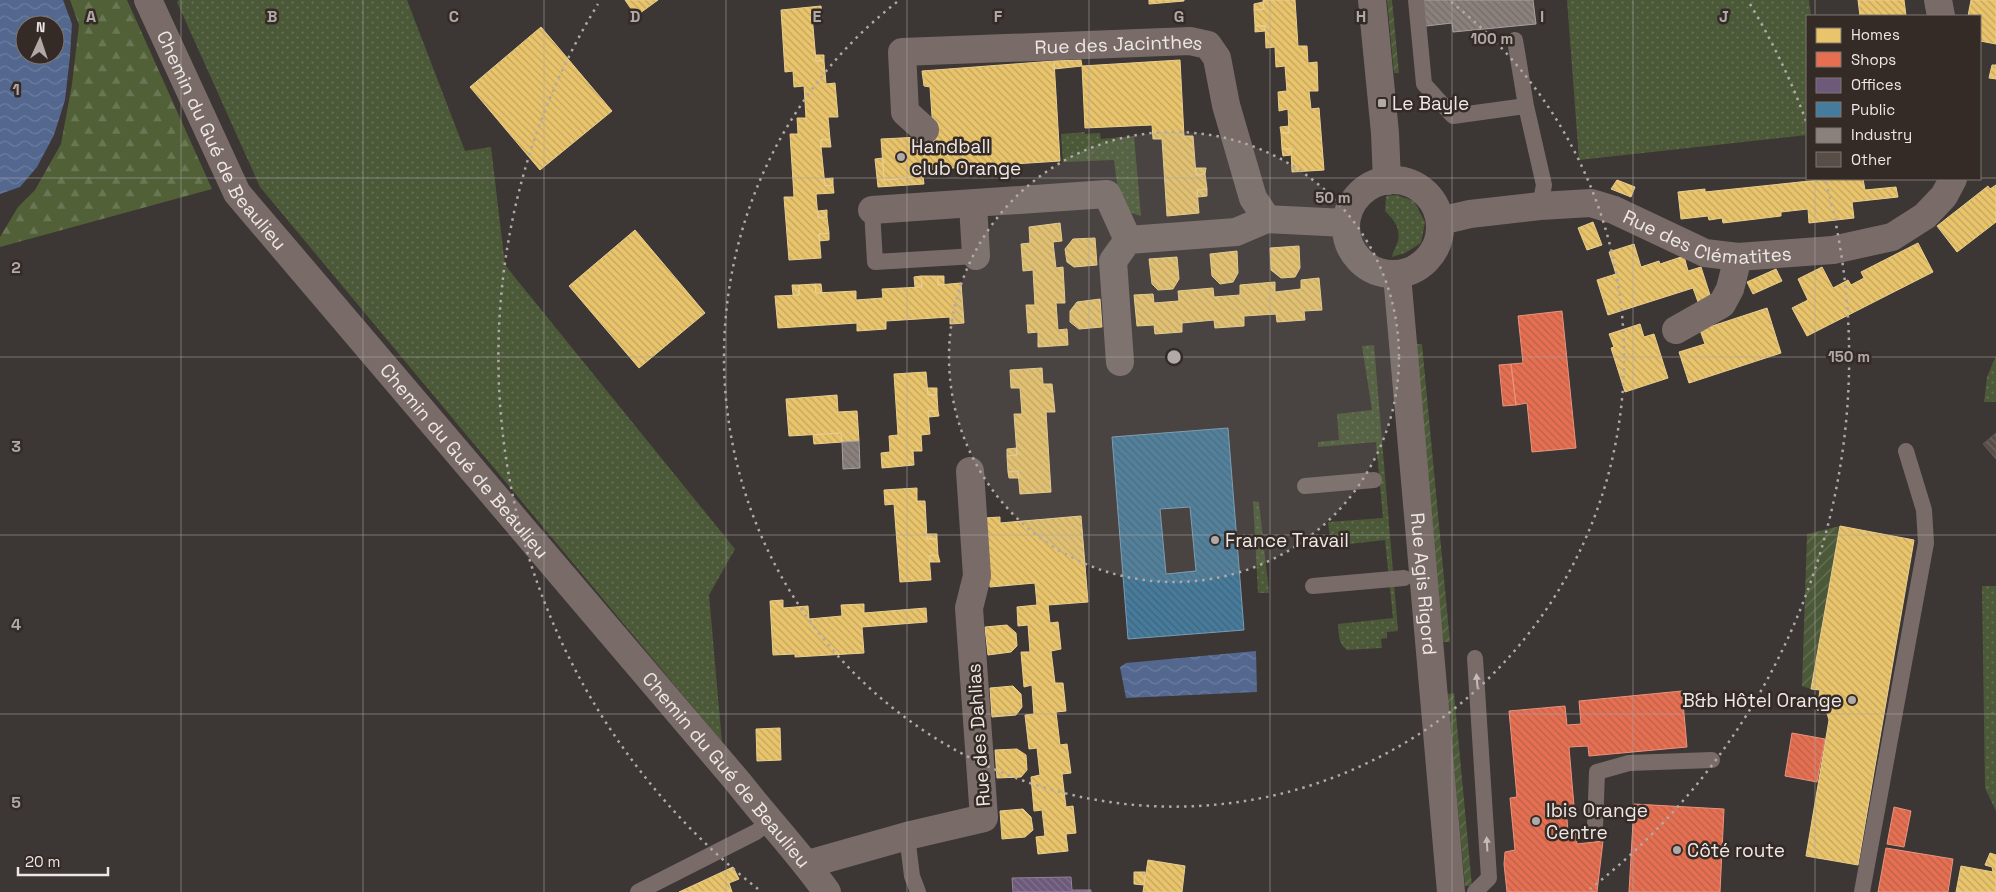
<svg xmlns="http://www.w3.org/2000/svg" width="1996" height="892" font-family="'Space Grotesk',sans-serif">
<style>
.grass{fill:url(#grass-dots)}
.forest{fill:url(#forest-firs)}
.garden{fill:url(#garden-furrows)}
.water{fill:url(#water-waves);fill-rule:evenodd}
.homes{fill:url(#homes-back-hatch);stroke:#eace8f}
.shops{fill:url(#shops-back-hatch);stroke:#e9937d}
.offices{fill:url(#offices-back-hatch);stroke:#94849a}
.public{fill:url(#public-back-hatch);stroke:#789bb3;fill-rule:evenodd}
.industry{fill:url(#industry-back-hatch);stroke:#a8a09c}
.building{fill:url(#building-back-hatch);stroke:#5e5957}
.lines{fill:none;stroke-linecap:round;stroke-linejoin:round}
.service{stroke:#796c68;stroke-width:16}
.minor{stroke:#796c68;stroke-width:28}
.tertiary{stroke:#796c68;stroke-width:28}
.oneway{fill:#c5bcb9}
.grid{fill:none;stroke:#b0a9a7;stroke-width:1;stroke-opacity:0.55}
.ring{fill:none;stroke:#b0a9a7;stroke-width:2.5;stroke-dasharray:2.5 5}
.poi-dot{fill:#b0a9a7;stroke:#342b27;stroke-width:2}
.labels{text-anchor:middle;stroke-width:5;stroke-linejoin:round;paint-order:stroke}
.street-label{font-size:19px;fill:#eee7e5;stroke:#342b27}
.poi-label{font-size:19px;fill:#eee7e5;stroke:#342b27;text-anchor:start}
.grid-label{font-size:16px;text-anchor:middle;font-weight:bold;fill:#b0a9a7;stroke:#342b27;stroke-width:5;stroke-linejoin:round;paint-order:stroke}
.centre{fill:#b0a9a7;stroke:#342b27;stroke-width:2.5}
.ring-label{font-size:15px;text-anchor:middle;font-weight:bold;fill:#b0a9a7;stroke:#342b27;stroke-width:5;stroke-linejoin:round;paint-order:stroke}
</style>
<defs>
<pattern id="grass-dots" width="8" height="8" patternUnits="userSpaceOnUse" patternTransform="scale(1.25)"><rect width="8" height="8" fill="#4c5938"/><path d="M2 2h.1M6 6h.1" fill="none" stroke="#667155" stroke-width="1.8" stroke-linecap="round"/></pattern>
<pattern id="forest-firs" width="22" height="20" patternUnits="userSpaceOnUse" patternTransform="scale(1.25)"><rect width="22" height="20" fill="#516037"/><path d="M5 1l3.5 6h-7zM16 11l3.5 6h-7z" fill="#6a7754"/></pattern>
<pattern id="garden-furrows" width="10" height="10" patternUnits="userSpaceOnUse" patternTransform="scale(1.25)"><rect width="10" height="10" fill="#4c5938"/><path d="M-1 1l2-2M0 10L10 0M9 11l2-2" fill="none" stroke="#667155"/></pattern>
<pattern id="water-waves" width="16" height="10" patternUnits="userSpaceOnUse" patternTransform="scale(1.25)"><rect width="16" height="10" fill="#53678f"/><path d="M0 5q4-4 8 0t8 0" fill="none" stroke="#6c7d9f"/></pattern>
<pattern id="homes-back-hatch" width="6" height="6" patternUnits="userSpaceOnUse" patternTransform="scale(1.25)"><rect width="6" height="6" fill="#e9c46a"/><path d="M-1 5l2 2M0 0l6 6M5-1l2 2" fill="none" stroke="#c0a461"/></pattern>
<pattern id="shops-back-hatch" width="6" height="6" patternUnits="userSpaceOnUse" patternTransform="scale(1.25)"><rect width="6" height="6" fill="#e76f51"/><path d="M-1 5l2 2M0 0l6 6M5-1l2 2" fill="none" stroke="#b7624d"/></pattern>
<pattern id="offices-back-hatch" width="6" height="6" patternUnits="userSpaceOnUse" patternTransform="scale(1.25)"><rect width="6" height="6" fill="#6d597a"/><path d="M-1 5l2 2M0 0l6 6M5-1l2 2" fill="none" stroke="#82718d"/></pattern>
<pattern id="public-back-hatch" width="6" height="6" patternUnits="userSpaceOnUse" patternTransform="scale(1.25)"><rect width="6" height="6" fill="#457b9d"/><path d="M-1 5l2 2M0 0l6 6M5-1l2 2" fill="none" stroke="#466375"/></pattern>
<pattern id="industry-back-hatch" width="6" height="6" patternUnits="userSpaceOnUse" patternTransform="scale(1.25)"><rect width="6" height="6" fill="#8a817c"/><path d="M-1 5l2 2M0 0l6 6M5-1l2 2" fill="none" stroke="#736c69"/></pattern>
<pattern id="building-back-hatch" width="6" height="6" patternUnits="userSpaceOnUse" patternTransform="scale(1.25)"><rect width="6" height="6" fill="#594d48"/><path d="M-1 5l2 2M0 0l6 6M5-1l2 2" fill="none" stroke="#716762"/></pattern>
</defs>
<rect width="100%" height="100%" fill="#3c3634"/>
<path class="grass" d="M 179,0 L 407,0 L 465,151 L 491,147 L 505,265 L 735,549 L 709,595 L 722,742 L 260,187 L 177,2 Z
M 1567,0 L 1809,0 L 1811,16 L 1807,16 L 1807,135 L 1579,160 Z
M 1085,132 L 1085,134 L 1100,133 L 1101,139 L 1134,136 L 1141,216 L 1129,212 L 1117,184 L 1114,160 L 1063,162 L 1061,134 Z
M 1397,195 L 1414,201 L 1425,222 L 1421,243 L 1405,253 L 1392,257 C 1393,251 1396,247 1398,241 C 1401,228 1393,219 1385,211 L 1386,196 Z
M 1374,345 L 1398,631 L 1387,632 L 1387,638 L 1381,639 L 1382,648 L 1347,650 C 1338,644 1339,635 1338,624 L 1393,618 L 1385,540 L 1331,546 L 1328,522 L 1383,518 L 1376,442 L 1318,447 L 1318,442 L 1339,440 L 1337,414 L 1372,410 L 1362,346 Z
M 1996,356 L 1996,402 L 1984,402 L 1987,377 Z
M 1253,501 L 1259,502 L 1269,593 L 1258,593 Z
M 1982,586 L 1996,586 L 1996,811 L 1985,788 Z"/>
<path class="forest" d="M 70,0 L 127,0 L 212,189 L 0,247 L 0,237 L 18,207 L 35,190 L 61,144 L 72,84 L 79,25 Z"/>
<path class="garden" d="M 1387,0 L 1392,0 L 1399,73 L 1394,73 Z
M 1414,344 L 1422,344 L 1450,642 L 1442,642 Z
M 1840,526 L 1811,689 L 1802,686 L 1807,534 Z
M 1454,693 L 1472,886 L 1465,886 L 1447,694 Z"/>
<path class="water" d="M 0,0 L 63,0 L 72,24 L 70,56 L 65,100 L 54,135 L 37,167 L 20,187 L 0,194 ZM 25,25 L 55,25 L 55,55 L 25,55 Z
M 1256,651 L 1257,692 L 1126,698 L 1120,667 L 1126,663 Z"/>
<path class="homes" d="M 625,0 L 658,0 L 636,16 Z
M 1149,0 L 1184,0 L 1184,1 L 1149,4 Z
M 1263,0 L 1295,0 L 1298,46 L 1307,46 L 1308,63 L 1317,62 L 1318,91 L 1309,91 L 1311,109 L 1319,108 L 1324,170 L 1292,172 L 1291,149 L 1282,149 L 1281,133 L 1289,133 L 1288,109 L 1279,111 L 1278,92 L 1287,91 L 1285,66 L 1276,67 L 1275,47 L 1266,48 L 1265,26 L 1255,26 L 1254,10 L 1264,9 Z
M 1858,0 L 1904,0 L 1906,16 L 1860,16 Z
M 1971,0 L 1996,0 L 1996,44 L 1980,41 L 1980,16 L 1968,16 Z
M 1263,2 L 1264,9 L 1254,10 L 1254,4 Z
M 821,6 L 822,14 L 812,15 L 816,61 L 824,61 L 826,84 L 835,83 L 838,117 L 828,117 L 830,139 L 821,140 L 821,147 L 825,186 L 833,185 L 834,193 L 816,194 L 818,218 L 827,217 L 829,233 L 819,234 L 821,258 L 789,260 L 784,197 L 794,197 L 790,134 L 798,134 L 797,118 L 806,118 L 804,86 L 794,87 L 793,71 L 785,72 L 781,10 Z
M 822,14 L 822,22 L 813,23 L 812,15 Z
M 1255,26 L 1265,26 L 1265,31 L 1255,32 Z
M 541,27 L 612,111 L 540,170 L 470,87 Z
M 816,55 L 824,55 L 824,61 L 816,61 Z
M 1081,60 L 1082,66 L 1054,69 L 1054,61 Z
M 1180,60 L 1184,136 L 1193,136 L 1196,175 L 1205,174 L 1207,189 L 1197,190 L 1199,213 L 1167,216 L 1162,139 L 1153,139 L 1152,125 L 1085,128 L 1082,66 Z
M 1054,61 L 1060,161 L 922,170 L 923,176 L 884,180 L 881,139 L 920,137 L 921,146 L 934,145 L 930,87 L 924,86 L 922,71 Z
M 1992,65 L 1996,65 L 1996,79 L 1989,78 Z
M 1289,126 L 1289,133 L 1281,133 L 1280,127 Z
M 830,139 L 831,147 L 821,147 L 821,140 Z
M 1282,149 L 1291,149 L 1291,155 L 1283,156 Z
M 883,158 L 884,180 L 923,176 L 924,184 L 878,187 L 875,159 Z
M 1196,168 L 1206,168 L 1205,174 L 1196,175 Z
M 833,178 L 833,185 L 825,186 L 824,179 Z
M 1829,179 L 1863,179 L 1865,190 L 1896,187 L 1898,197 L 1852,202 L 1854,218 L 1809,223 L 1808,209 L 1781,212 L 1781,216 L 1723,223 L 1722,218 L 1709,220 L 1708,216 L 1681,219 L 1678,192 L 1705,189 L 1705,192 Z
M 1617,180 L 1635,187 L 1631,197 L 1611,189 Z
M 1996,185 L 1996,222 L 1957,252 L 1937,226 L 1988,186 L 1990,189 Z
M 1207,189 L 1207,196 L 1198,197 L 1197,190 Z
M 827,210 L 827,217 L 818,218 L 818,211 Z
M 1593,222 L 1602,245 L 1587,250 L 1578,228 Z
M 1060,223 L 1062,241 L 1053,242 L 1056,268 L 1063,267 L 1065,303 L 1056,303 L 1058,330 L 1067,329 L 1068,345 L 1038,347 L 1038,332 L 1028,333 L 1026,305 L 1035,305 L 1033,270 L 1023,271 L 1021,244 L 1030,243 L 1029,227 Z
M 635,230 L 705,313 L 639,368 L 569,286 Z
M 829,233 L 829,240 L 819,241 L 819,234 Z
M 1095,238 L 1097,265 L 1074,267 L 1067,262 L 1065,249 L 1073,239 Z
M 1918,243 L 1933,272 L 1807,336 L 1792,308 L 1808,300 L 1798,279 L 1822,267 L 1833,288 L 1848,280 L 1851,285 L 1864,278 L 1861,272 Z
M 1634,244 L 1641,267 L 1659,261 L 1660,264 L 1684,256 L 1688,271 L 1701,267 L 1711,298 L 1698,302 L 1693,288 L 1608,315 L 1597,280 L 1616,274 L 1609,252 Z
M 1299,246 L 1300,268 L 1295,277 L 1281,278 L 1271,270 L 1270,248 Z
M 1237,251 L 1238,273 L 1233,282 L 1220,284 L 1212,276 L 1210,254 Z
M 1177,257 L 1179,279 L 1173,289 L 1158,290 L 1152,284 L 1149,259 Z
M 1776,269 L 1782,281 L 1753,294 L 1747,282 Z
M 921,276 L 938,276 L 938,285 L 961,283 L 964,323 L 950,324 L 950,317 L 886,321 L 886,329 L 857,331 L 857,323 L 778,328 L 775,296 L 799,295 L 799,285 L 815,284 L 816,293 L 856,291 L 856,300 L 883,298 L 882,289 L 922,287 Z
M 921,276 L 922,287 L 915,287 L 914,277 Z
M 938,276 L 944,276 L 944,285 L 938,285 Z
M 1319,278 L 1322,310 L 1304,311 L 1305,320 L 1277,322 L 1276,314 L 1244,316 L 1244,326 L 1215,328 L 1214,320 L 1182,323 L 1182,332 L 1155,334 L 1154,325 L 1137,326 L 1134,295 L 1153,294 L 1154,303 L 1179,301 L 1178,291 L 1213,288 L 1214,297 L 1240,295 L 1240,285 L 1275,282 L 1275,292 L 1301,289 L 1301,280 Z
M 815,284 L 821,284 L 822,293 L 816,293 Z
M 792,285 L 799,285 L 799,295 L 793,295 Z
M 1100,299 L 1102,327 L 1079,329 L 1070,322 L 1070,311 L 1077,302 Z
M 1767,308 L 1781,353 L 1689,383 L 1679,352 L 1705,344 L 1700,330 Z
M 1640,324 L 1644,337 L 1654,334 L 1668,378 L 1625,392 L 1611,348 L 1614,347 L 1609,334 Z
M 1042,368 L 1043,384 L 1052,384 L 1055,412 L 1046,412 L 1051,492 L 1020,494 L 1018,471 L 1008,472 L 1007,456 L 1017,455 L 1014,414 L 1022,414 L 1020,388 L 1011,388 L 1010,370 Z
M 926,372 L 928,395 L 937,395 L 938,411 L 928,411 L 930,434 L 921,435 L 922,451 L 913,451 L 914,465 L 882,468 L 881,453 L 890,452 L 889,436 L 898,435 L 894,374 Z
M 927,388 L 937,388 L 937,395 L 928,395 Z
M 837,395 L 838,412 L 857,411 L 859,441 L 842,442 L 841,433 L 789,436 L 786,399 Z
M 928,411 L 938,411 L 939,416 L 929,417 Z
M 841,433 L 842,442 L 814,444 L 813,435 Z
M 1017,448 L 1017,455 L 1007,456 L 1007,449 Z
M 1018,471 L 1019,478 L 1009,478 L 1008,472 Z
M 917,488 L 917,501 L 925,501 L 927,539 L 937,539 L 938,555 L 929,556 L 931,580 L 900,582 L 894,504 L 885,505 L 884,490 Z
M 1081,516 L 1088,602 L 1048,605 L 1050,623 L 1058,622 L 1061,649 L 1051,651 L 1055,683 L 1063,683 L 1066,711 L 1056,712 L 1060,745 L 1067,744 L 1071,773 L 1062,774 L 1066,807 L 1073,806 L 1076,833 L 1066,834 L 1068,851 L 1038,854 L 1036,837 L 1045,836 L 1042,810 L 1034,811 L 1031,777 L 1040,775 L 1037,748 L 1029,749 L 1025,715 L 1034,714 L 1032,685 L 1024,687 L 1021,652 L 1030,652 L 1028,625 L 1018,626 L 1017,607 L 1037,605 L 1035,583 L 990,587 L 984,518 L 1000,517 L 1000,523 Z
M 1840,526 L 1914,540 L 1858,865 L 1806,856 L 1829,720 L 1827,713 L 1817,710 L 1820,690 L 1811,689 Z
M 927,534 L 937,534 L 937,539 L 927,539 Z
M 938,555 L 940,562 L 930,562 L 929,556 Z
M 783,600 L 783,608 L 808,606 L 809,619 L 842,616 L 841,605 L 864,604 L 864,613 L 926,608 L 927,622 L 862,627 L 864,653 L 795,657 L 795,654 L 773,655 L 770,601 Z
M 1007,625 L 1016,633 L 1017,646 L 1011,652 L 988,655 L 985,627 Z
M 1013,686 L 1021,694 L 1022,707 L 1016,715 L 992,717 L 990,688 Z
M 780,728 L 781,760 L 757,761 L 756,729 Z
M 1017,749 L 1026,755 L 1027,770 L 1021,777 L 997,778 L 995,750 Z
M 1023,809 L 1031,817 L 1033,830 L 1025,837 L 1002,839 L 1000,811 Z
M 1990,853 L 1996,855 L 1996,892 L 1956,892 L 1961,866 L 1993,872 L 1992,867 L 1985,865 Z
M 1148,860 L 1185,866 L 1182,892 L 1143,892 Z
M 733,867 L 739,879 L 729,883 L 732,892 L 679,892 Z
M 1134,872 L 1145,872 L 1144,885 L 1134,884 Z"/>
<path class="shops" d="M 1562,311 L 1576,448 L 1532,452 L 1527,403 L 1516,405 L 1511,364 L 1523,363 L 1518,316 Z
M 1511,364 L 1516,405 L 1503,406 L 1499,365 Z
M 1682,691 L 1687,747 L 1589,756 L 1588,746 L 1569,747 L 1574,806 L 1566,807 L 1568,832 L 1575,831 L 1577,844 L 1603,841 L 1597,892 L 1507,892 L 1504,864 L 1505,852 L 1515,850 L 1510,798 L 1517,797 L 1509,711 L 1565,706 L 1567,725 L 1581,724 L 1579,701 Z
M 1792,733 L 1825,739 L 1817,782 L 1785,776 Z
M 1634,804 L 1724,809 L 1720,892 L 1629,892 Z
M 1894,807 L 1911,811 L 1904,847 L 1887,844 Z
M 1886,848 L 1953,859 L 1948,892 L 1878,892 Z"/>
<path class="offices" d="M 1071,877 L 1072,890 L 1091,890 L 1091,892 L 1013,892 L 1012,878 Z"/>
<path class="public" d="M 1228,428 L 1244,630 L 1128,639 L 1112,437 ZM 1190,507 L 1196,571 L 1166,574 L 1160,509 Z"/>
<path class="industry" d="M 1423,0 L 1533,0 L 1536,24 L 1453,32 L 1452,23 L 1426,26 Z
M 859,441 L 860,468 L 843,469 L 842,442 Z"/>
<path class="building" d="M 1996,433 L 1996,459 L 1983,444 Z"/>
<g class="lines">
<path class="service" d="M 1416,0 L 1424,84 L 1453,116 L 1526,106 L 1544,185 L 1540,206
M 1515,40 L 1526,106
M 872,210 L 875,262 L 976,256
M 1305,486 L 1374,480
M 1313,586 L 1404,578
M 1595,828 L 1597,772 L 1629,763 L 1712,760
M 907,836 L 912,876 L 918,892
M 638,892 L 756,832 L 770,822
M 1475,892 L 1489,878 L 1475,658
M 1862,892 L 1926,543 L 1924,510 L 1906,451"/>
<g class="minor">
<path id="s1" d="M 148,0 L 237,193 L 738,782 C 767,819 800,854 827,892"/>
<path d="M 1938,0 L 1941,16"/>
<path id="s2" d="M 925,130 L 905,112 L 902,52 L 1190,41 L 1208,45 L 1217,58 L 1226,105 L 1253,198 L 1267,219"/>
<path d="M 973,204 L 976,256"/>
<path d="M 872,210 L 1107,194 L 1128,240"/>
<path id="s3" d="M 1440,221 L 1470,214 L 1540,206 L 1591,203 L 1614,210 L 1705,253 L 1738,257 L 1833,250 L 1892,237 L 1925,216 L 1944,196 L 1953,179"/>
<path d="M 1676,330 L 1722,304 L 1730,289 L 1738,257"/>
<path d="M 1120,362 L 1113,261 L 1128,240 L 1236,232 L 1267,219 L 1346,223"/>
<path d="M 808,864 L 907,836 L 984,818 L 969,608 L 977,576 L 970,471"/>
</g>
<g class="tertiary">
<path d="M 1372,0 L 1385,133 L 1387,181"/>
<circle cx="1393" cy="227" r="47"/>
<path id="s4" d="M 1397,275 L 1451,892"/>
</g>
</g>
<defs><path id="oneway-solid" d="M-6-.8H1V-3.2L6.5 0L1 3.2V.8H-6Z" transform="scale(1.25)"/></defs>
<g class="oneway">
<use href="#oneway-solid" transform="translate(1477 681) rotate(-95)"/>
<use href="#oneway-solid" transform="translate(1487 844) rotate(-93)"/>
</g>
<path class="grid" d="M 181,0 L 181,892M 363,0 L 363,892M 544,0 L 544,892M 726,0 L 726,892M 907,0 L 907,892M 1089,0 L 1089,892M 1270,0 L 1270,892M 1452,0 L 1452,892M 1633,0 L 1633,892M 1815,0 L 1815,16M 0,178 L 1807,178M 1980,178 L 1996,178M 1815,179 L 1815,892M 0,357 L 1996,357M 0,535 L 1996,535M 0,714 L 1996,714"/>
<circle cx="1174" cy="357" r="225" fill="#b0a9a7" fill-opacity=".12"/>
<g class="ring">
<circle cx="1174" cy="357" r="225"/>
<path d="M1451 2A450 450 0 1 1 897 2"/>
<path d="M758 889A675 675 0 0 1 598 4M1750 4A675 675 0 0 1 1806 121M1826 182A675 675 0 0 1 1590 889"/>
</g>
<g class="poi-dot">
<rect x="1377" y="98" width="10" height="10" rx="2.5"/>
<circle cx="901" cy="157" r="5"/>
<circle cx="1215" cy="540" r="5"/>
<circle cx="1852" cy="700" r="5"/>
<circle cx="1536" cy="821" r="5"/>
<circle cx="1677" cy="850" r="5"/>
</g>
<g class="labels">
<g class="street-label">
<text dy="7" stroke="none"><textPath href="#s2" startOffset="304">Rue des Jacinthes</textPath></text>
<text dy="7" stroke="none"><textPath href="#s1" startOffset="159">Chemin du Gué de Beaulieu</textPath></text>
<text dy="7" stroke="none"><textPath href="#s3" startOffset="276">Rue des Clématites</textPath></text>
<text dy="7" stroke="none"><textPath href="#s1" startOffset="564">Chemin du Gué de Beaulieu</textPath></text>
<text dy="7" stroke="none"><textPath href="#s4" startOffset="310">Rue Agis Rigord</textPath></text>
<text transform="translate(978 735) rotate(-94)" y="7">Rue des Dahlias</text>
<text dy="7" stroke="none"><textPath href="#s1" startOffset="969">Chemin du Gué de Beaulieu</textPath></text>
</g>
<g class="poi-label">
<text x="1392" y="110">Le Bayle</text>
<text x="911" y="153">Handball<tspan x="911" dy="22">club Orange</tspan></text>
<text x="1225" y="547">France Travail</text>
<text x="1842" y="707" text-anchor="end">B&amp;b Hôtel Orange</text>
<text x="1546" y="817">Ibis Orange<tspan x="1546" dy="22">Centre</tspan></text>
<text x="1687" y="857">Côté route</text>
</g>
</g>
<g class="grid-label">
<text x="91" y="22">A</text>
<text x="272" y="22">B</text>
<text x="454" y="22">C</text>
<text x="635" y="22">D</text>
<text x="817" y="22">E</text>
<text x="998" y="22">F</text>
<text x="1179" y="22">G</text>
<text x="1361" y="22">H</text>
<text x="1542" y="22">I</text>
<text x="1724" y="22">J</text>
<text x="16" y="95">1</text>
<text x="16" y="273">2</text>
<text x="16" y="452">3</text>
<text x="16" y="630">4</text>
<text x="16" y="808">5</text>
</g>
<circle cx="1174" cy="357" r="8" class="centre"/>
<g class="ring-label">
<text x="1492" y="44">100 m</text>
<text x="1333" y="203">50 m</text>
<text x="1849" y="362">150 m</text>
</g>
<rect x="1806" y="15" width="175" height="165" fill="#342b27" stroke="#7e7673"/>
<rect x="1816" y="28" width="25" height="15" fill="#e9c46a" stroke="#7e7673"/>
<text x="1851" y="40" font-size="15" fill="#eee7e5">Homes</text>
<rect x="1816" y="52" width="25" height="15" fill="#e76f51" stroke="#7e7673"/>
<text x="1851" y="65" font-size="15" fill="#eee7e5">Shops</text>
<rect x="1816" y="78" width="25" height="15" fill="#6d597a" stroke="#7e7673"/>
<text x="1851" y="90" font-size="15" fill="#eee7e5">Offices</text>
<rect x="1816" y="102" width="25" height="15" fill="#457b9d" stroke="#7e7673"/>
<text x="1851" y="115" font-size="15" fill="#eee7e5">Public</text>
<rect x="1816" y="128" width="25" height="15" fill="#8a817c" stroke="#7e7673"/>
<text x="1851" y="140" font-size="15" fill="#eee7e5">Industry</text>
<rect x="1816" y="152" width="25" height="15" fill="#594d48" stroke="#7e7673"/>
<text x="1851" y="165" font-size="15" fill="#eee7e5">Other</text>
<g transform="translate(40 40) rotate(3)"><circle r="24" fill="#342b27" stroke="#7e7673"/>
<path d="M0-4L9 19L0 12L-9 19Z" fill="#b0a9a7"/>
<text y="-8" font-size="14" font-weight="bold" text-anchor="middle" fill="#eee7e5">N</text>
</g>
<path d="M18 867v8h90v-8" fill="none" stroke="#eee7e5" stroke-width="2.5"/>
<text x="25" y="867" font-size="15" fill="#eee7e5" stroke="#342b27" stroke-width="4" paint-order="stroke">20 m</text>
</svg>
